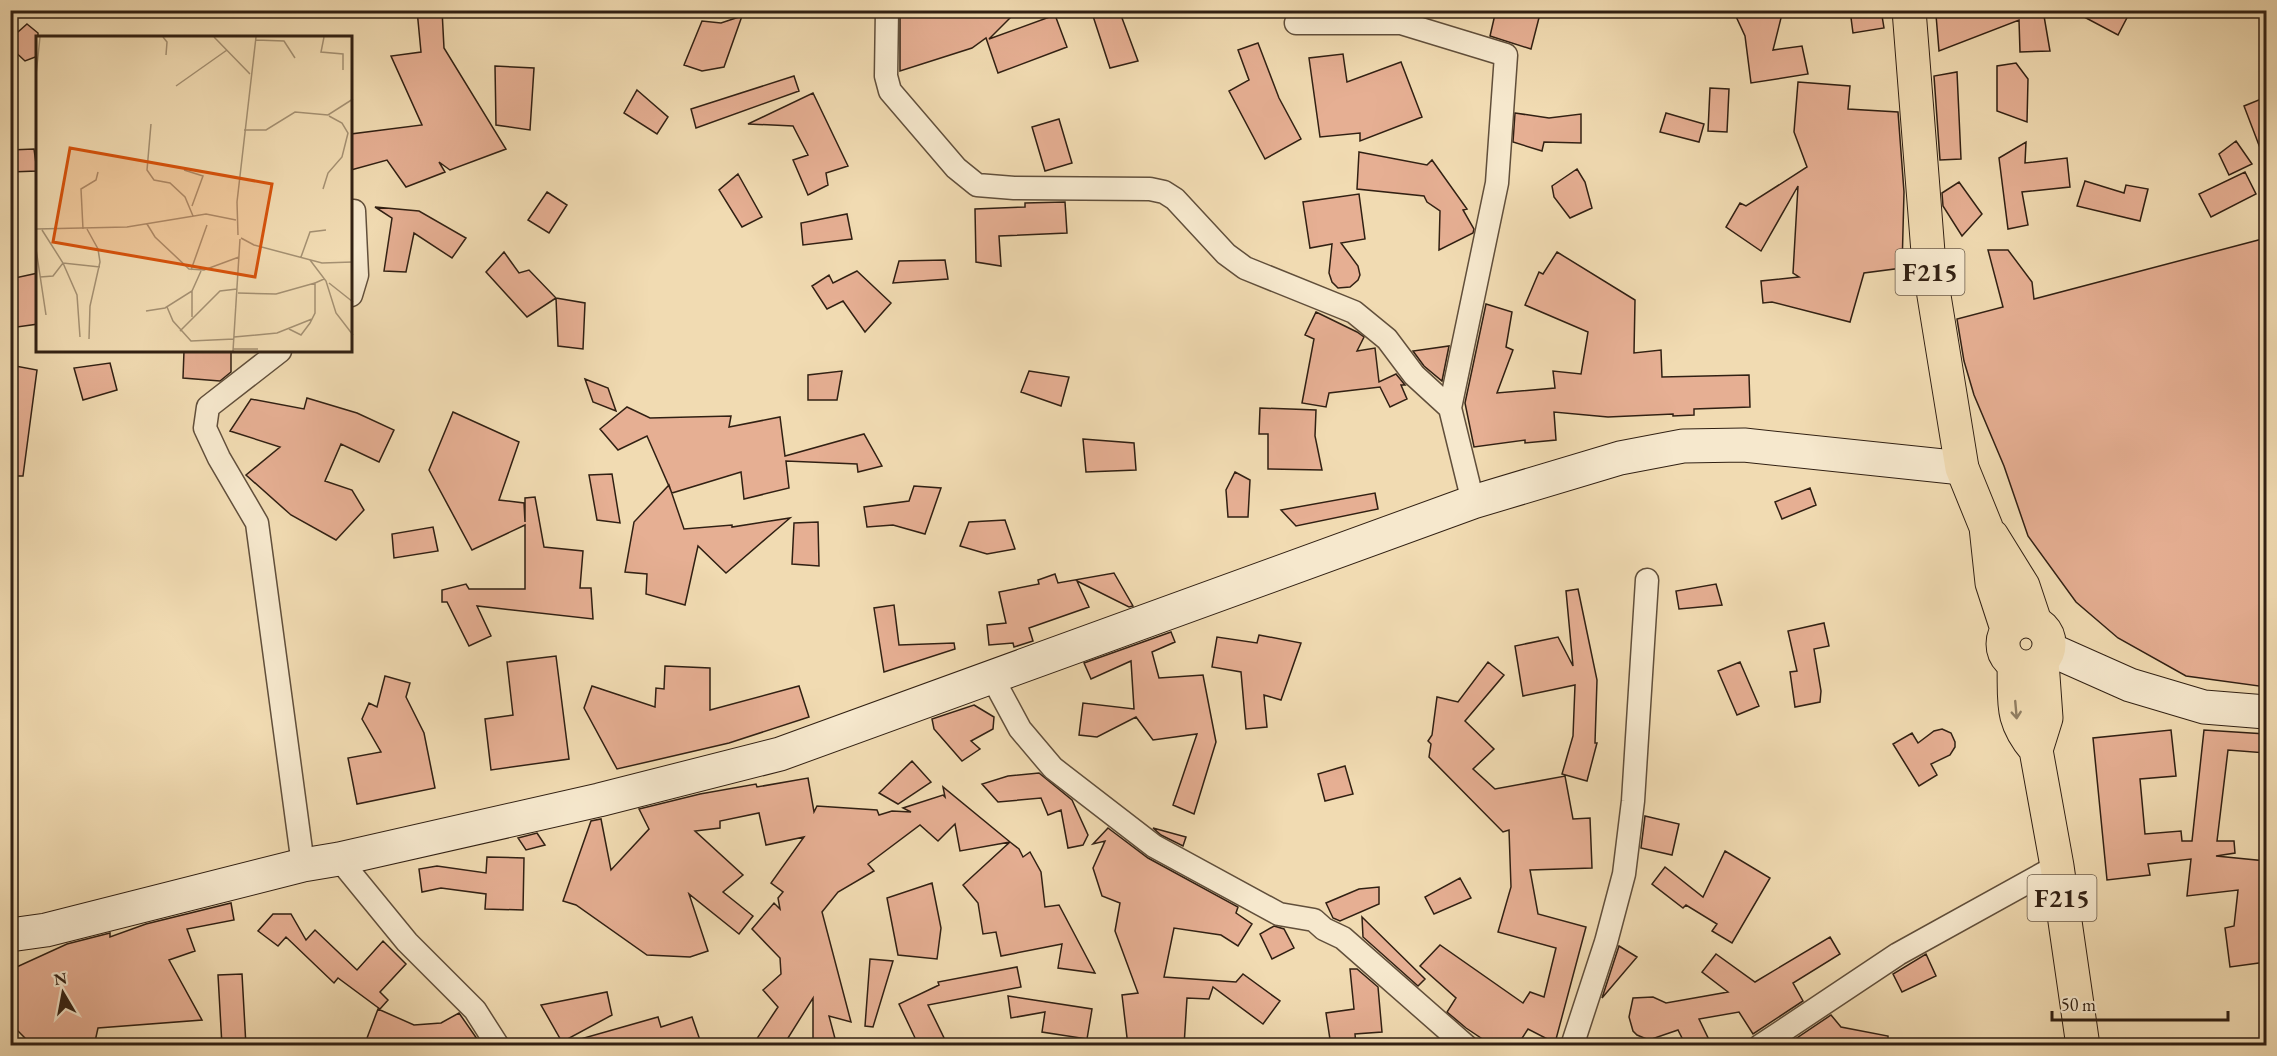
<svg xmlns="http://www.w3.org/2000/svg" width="2277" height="1056" font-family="'EB Garamond',serif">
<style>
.building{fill:#e6af93;stroke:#312013;stroke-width:1.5}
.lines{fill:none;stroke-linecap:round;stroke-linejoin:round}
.minor-casing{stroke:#614f3b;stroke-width:25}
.secondary-casing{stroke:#312013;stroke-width:35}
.primary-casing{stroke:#312013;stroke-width:35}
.minor{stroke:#f6e8cd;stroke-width:22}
.secondary{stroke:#f6e8cd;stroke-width:33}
.primary{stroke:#f1dbb2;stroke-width:33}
.oneway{stroke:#917e62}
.labels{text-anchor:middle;stroke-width:5;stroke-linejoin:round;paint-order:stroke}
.shield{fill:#f6e8cd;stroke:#6c5c4b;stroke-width:1.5}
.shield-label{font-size:26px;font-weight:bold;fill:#312013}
.inset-road{fill:none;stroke:#a49072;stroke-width:1.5}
.view{fill:#d6530d;fill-opacity:0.15;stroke:#d6530d;stroke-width:3}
.inset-edge{fill:none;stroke:#312013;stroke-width:3}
</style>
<rect width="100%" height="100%" fill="#f1dbb2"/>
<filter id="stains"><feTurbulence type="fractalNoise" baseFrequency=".00333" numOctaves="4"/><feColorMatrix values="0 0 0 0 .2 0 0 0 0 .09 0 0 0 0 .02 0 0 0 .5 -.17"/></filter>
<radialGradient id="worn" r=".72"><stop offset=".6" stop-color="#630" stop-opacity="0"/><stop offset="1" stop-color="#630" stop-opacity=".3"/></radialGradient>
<path class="building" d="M 417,10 L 442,10 L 444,48 L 506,149 L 450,170 L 439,162 L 445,172 L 406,187 L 387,160 L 351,170 L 351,134 L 422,125 L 391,56 L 421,52 Z
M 900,10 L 1018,10 L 989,39 L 1055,15 L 1067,47 L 998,73 L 986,38 L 972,48 L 900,71 Z
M 1091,10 L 1119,10 L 1138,61 L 1110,68 Z
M 1496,10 L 1515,15 L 1517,10 L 1541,10 L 1531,49 L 1490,36 Z
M 1733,10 L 1783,10 L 1773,50 L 1802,46 L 1808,74 L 1751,83 L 1745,36 Z
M 1850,10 L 1881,10 L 1884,28 L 1853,33 Z
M 1976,10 L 2043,10 L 2050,51 L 2020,52 L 2019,20 L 1939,51 L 1936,15 Z
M 2071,10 L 2131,10 L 2118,35 Z
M 742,16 L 724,67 L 702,71 L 684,65 L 702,21 L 721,23 Z
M 27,24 L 38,33 L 38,56 L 25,61 L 10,47 L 10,39 Z
M 1258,43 L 1279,98 L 1301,139 L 1265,159 L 1229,91 L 1249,80 L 1238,50 Z
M 1343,54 L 1347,82 L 1401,62 L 1422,117 L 1360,141 L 1360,133 L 1320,137 L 1309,58 Z
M 2016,63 L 2028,79 L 2027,122 L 1997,111 L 1997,66 Z
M 495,66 L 534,68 L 530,130 L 496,125 Z
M 1957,72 L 1961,159 L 1940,160 L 1934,76 Z
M 794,76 L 799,91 L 696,128 L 691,109 Z
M 1798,82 L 1850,86 L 1848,109 L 1898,112 L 1904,192 L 1902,268 L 1864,273 L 1850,322 L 1772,302 L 1763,303 L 1761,281 L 1799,277 L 1793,273 L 1798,186 L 1761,251 L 1726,227 L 1740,203 L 1746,206 L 1807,167 L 1794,132 Z
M 1710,88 L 1729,89 L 1727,132 L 1708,131 Z
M 637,90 L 668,117 L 657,134 L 624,113 Z
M 813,93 L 848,166 L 826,173 L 828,185 L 808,195 L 793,160 L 808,155 L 793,126 L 748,124 Z
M 2266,97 L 2266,160 L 2265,161 L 2244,106 Z
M 1515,113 L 1549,118 L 1581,114 L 1581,143 L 1544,142 L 1542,151 L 1513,142 Z
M 1666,113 L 1704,124 L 1699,142 L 1660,132 Z
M 1059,119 L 1072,163 L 1045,171 L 1032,127 Z
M 2236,141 L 2252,164 L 2229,175 L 2219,154 Z
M 2026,142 L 2025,163 L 2067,158 L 2070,187 L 2022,192 L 2028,225 L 2008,229 L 1999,158 Z
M 34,149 L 37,171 L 10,172 L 10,150 Z
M 1359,152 L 1427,165 L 1432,160 L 1467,209 L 1463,210 L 1474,229 L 1473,233 L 1439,250 L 1440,211 L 1427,202 L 1424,196 L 1357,189 Z
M 1577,169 L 1585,182 L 1592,208 L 1570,218 L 1554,197 L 1552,186 Z
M 2245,172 L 2256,194 L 2211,217 L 2199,194 Z
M 738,174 L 762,217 L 742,227 L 719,190 Z
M 2085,181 L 2124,193 L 2126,185 L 2148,189 L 2140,221 L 2077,206 Z
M 1959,182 L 1982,214 L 1962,236 L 1943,206 L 1942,193 Z
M 547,192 L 567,205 L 549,233 L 528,220 Z
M 1359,194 L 1365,239 L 1341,243 L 1358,266 L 1360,275 L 1358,280 L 1350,287 L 1338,288 L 1332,282 L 1329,273 L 1332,244 L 1310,248 L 1303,202 Z
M 1065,202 L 1067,233 L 999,236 L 1001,266 L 976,262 L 975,209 L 1025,207 L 1025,203 Z
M 375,207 L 419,211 L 466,238 L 452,258 L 414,233 L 406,272 L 384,271 L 392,218 Z
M 847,214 L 852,239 L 803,245 L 801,223 Z
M 2266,238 L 2266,687 L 2186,676 L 2118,638 L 2076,602 L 2028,536 L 2004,466 L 1974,395 L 1964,361 L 1957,319 L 2003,307 L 1988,250 L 2008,250 L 2032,282 L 2034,299 Z
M 504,252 L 519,273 L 529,270 L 556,298 L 527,317 L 486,272 Z
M 1557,252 L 1635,300 L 1634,353 L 1661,350 L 1662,377 L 1749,375 L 1750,407 L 1694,409 L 1694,415 L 1673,416 L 1673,414 L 1608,417 L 1554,412 L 1556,440 L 1525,443 L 1525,440 L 1474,447 L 1465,403 L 1486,304 L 1512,312 L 1506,347 L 1513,350 L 1497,393 L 1555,388 L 1553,371 L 1581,374 L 1588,332 L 1525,305 L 1539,272 L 1543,274 Z
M 945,260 L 948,279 L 893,283 L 899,261 Z
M 857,271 L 891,303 L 865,332 L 843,301 L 827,309 L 812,286 L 829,275 L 833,283 Z
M 38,273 L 38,324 L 10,328 L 10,279 Z
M 556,298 L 585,303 L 583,349 L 558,346 Z
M 1316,312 L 1357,332 L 1364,337 L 1357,351 L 1375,348 L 1379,382 L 1396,374 L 1405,385 L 1401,385 L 1407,399 L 1390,407 L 1380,387 L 1329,393 L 1326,407 L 1302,403 L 1314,339 L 1305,335 Z
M 1449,346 L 1442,381 L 1424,366 L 1413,351 Z
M 184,351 L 231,351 L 231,372 L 220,381 L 183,378 Z
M 110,363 L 117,390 L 83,400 L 74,368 Z
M 10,365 L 37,370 L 23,476 L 10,476 Z
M 842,371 L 837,400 L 808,400 L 808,375 Z
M 1029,371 L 1069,377 L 1061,406 L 1021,392 Z
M 585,379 L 608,388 L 616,411 L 593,402 Z
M 307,398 L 357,413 L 394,430 L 379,462 L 341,444 L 325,481 L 352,490 L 364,510 L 336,540 L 291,515 L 246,475 L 280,447 L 230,431 L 251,399 L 304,409 Z
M 627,407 L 650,418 L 731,416 L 729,427 L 780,417 L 785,456 L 864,434 L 882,466 L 858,472 L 857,464 L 786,461 L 789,488 L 744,499 L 741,472 L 672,493 L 647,436 L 618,450 L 600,429 Z
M 1260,408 L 1316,410 L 1315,436 L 1322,470 L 1268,469 L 1268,434 L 1259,434 Z
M 453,412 L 519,442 L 499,500 L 524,503 L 525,522 L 525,498 L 535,497 L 544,547 L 583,551 L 580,588 L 591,588 L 593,619 L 477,606 L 491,636 L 469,646 L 447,602 L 442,602 L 442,590 L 466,584 L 469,589 L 525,589 L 525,525 L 472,550 L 429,470 Z
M 1083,439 L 1134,443 L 1136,470 L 1086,472 Z
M 1235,472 L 1250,480 L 1248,517 L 1228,517 L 1226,490 Z
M 612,474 L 620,523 L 597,520 L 589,475 Z
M 669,485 L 684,529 L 732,525 L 732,527 L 790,518 L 726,573 L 698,546 L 685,605 L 646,594 L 647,574 L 625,572 L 634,522 Z
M 914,486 L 941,488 L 925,534 L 893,525 L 867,527 L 864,507 L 909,501 Z
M 1810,488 L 1816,505 L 1782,519 L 1775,502 Z
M 1375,493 L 1378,509 L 1296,526 L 1281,510 Z
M 1005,520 L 1015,549 L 987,554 L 960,546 L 969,522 Z
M 818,522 L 819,566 L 792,564 L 794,523 Z
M 433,527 L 438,551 L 394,558 L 392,534 Z
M 1114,573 L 1133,606 L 1129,607 L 1077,581 L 1089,607 L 1029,628 L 1033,641 L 1014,647 L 1013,643 L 989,645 L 987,625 L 1006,623 L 999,592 L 1039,584 L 1038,580 L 1055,574 L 1058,583 Z
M 1716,584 L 1722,605 L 1679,609 L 1676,591 Z
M 1578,589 L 1597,680 L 1595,743 L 1597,743 L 1587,781 L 1562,774 L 1573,736 L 1575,685 L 1523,696 L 1515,646 L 1558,637 L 1573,666 L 1566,591 Z
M 894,605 L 899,645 L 954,643 L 955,649 L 884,672 L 874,608 Z
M 1824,623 L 1829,646 L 1814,649 L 1821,691 L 1820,702 L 1795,707 L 1790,672 L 1797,671 L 1788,631 Z
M 1171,632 L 1175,642 L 1152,652 L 1159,678 L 1203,675 L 1216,742 L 1194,814 L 1173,805 L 1197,734 L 1153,740 L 1136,717 L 1097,737 L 1079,735 L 1083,703 L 1134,709 L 1131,661 L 1091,679 L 1084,663 Z
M 1259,635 L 1301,643 L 1281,700 L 1264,695 L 1267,727 L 1246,729 L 1241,672 L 1212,667 L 1217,637 L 1257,643 Z
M 556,656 L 569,759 L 491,770 L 485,719 L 513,715 L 507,662 Z
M 1488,662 L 1504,675 L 1465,721 L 1494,749 L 1473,769 L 1495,789 L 1565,776 L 1573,819 L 1590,818 L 1592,868 L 1530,870 L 1538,914 L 1586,927 L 1555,1043 L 1528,1029 L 1517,1046 L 1493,1046 L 1466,1028 L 1447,1012 L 1456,998 L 1420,966 L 1440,945 L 1523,1003 L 1530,992 L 1544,997 L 1556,948 L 1498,932 L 1511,887 L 1509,830 L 1503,832 L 1429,757 L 1431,744 L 1428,741 L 1432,735 L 1437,697 L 1458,702 Z
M 1740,662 L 1759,706 L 1737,715 L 1718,671 Z
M 665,666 L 710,668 L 710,710 L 799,686 L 809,717 L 729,743 L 617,769 L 584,708 L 592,686 L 655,707 L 656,688 L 664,689 Z
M 385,676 L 410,683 L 406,697 L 424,733 L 435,788 L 357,804 L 348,758 L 381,752 L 362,719 L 369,703 L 377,707 Z
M 974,705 L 994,717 L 993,729 L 971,741 L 980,749 L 962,761 L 934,729 L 932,719 Z
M 1942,729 L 1951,733 L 1955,742 L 1955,747 L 1950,755 L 1931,764 L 1937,775 L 1919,786 L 1893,744 L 1912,733 L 1918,743 L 1934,731 Z
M 2171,730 L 2176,776 L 2140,779 L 2145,834 L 2181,831 L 2182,841 L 2192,841 L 2204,730 L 2266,734 L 2266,753 L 2228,750 L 2217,841 L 2234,841 L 2235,853 L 2216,856 L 2266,861 L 2266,962 L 2230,967 L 2225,928 L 2234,926 L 2238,890 L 2187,896 L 2191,859 L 2148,864 L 2150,875 L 2107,880 L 2093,738 Z
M 912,761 L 931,782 L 898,804 L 879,793 Z
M 1345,766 L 1353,794 L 1325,801 L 1318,774 Z
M 1039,773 L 1072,800 L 1088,835 L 1083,845 L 1068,848 L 1061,810 L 1048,815 L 1041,798 L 998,802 L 982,784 L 1008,776 Z
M 808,778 L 814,812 L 817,806 L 877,810 L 879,815 L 892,811 L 911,812 L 903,808 L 943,795 L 945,797 L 943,787 L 1010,842 L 960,851 L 955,824 L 938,841 L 920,825 L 868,864 L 874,871 L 838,892 L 822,912 L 851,1022 L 829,1016 L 837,1046 L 813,1046 L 813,998 L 783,1046 L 752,1046 L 778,1007 L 763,990 L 781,974 L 780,958 L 752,929 L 774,903 L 780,909 L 778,898 L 783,892 L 771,883 L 804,837 L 766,845 L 759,813 L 720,821 L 720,828 L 695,831 L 743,875 L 723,892 L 753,916 L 739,934 L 689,894 L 708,951 L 690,957 L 647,955 L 576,905 L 563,901 L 591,821 L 601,819 L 611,870 L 649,829 L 639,809 L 700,794 L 756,784 L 757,787 Z
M 1645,816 L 1679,824 L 1672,855 L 1641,848 Z
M 1108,828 L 1148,858 L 1238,907 L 1236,913 L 1252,924 L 1238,946 L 1221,935 L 1174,928 L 1164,977 L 1236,982 L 1243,974 L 1280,1001 L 1263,1024 L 1213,987 L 1209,999 L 1187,998 L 1184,1046 L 1128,1046 L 1122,995 L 1138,993 L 1115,931 L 1120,903 L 1102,896 L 1093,868 L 1105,841 L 1093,844 Z
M 1153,828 L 1186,837 L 1183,846 L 1161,835 Z
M 537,833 L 545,845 L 526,850 L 518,838 Z
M 1010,842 L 1019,849 L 1023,857 L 1030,852 L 1041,872 L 1045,907 L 1059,905 L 1095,973 L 1058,968 L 1062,944 L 1001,956 L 996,932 L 983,934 L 978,903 L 963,885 Z
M 1725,851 L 1770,878 L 1732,943 L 1712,931 L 1717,924 L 1686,905 L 1683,908 L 1652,884 L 1665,867 L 1703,897 Z
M 487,857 L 524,858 L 523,910 L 485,909 L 486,894 L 441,888 L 422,892 L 419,869 L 437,866 L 486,873 Z
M 1460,878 L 1471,898 L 1434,914 L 1425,897 Z
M 932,883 L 941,928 L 937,959 L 898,955 L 887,898 Z
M 1379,887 L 1379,904 L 1340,921 L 1333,918 L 1326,903 L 1359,889 Z
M 231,903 L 234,920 L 187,929 L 195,951 L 169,960 L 202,1020 L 98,1028 L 94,1046 L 33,1046 L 10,1023 L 10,970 L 67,944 L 110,933 L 110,937 L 146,924 Z
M 273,914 L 291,914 L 306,940 L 315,930 L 357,970 L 383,941 L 406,964 L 380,992 L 388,1000 L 380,1009 L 338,978 L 334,983 L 286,937 L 278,946 L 258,931 Z
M 1362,917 L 1425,979 L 1418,986 L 1363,937 Z
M 1274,926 L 1284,929 L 1294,948 L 1272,959 L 1260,934 Z
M 1830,937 L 1840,954 L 1793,983 L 1803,1001 L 1753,1034 L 1739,1012 L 1699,1019 L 1712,1046 L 1686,1046 L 1678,1030 L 1649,1040 L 1637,1035 L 1633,1031 L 1629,1017 L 1633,998 L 1653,997 L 1666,1003 L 1728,992 L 1702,972 L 1716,954 L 1755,982 Z
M 1619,946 L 1637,957 L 1602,998 Z
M 1926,954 L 1936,976 L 1902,992 L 1893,974 Z
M 870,959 L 893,961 L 873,1027 L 865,1026 Z
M 1017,967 L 1021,987 L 928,1005 L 948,1046 L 935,1046 L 916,1040 L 899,1004 L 939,985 L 938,982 Z
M 1350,969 L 1357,969 L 1378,987 L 1382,1032 L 1355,1034 L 1356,1046 L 1331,1046 L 1326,1013 L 1354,1009 Z
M 242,974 L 246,1046 L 222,1046 L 218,975 Z
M 607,992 L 612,1015 L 562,1042 L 541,1005 Z
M 1008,996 L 1092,1009 L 1087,1039 L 1042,1032 L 1045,1012 L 1011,1018 Z
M 378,1009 L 414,1025 L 441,1023 L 459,1013 L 482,1046 L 364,1046 Z
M 1831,1015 L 1841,1027 L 1888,1036 L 1888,1046 L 1785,1046 Z
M 658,1017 L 661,1027 L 692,1017 L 702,1046 L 578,1046 L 577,1040 Z"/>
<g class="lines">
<g class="minor-casing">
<path id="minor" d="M 887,10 L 886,76 L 890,91 L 956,168 L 977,185 L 1014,188 L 1150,189 L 1164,192 L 1175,199 L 1226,254 L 1245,268 L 1354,312 L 1387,339 L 1414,375 L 1450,408 L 1473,502
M 1296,23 L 1401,23 L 1506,55 L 1497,183 L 1450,408
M 351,295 L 357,275 L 354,211
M 280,351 L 208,407 L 205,428 L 219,458 L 257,523 L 303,865
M 992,677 L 1020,729 L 1053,768 L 1154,846 L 1279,914 L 1314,920 L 1324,929 L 1343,938 L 1466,1046
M 339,859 L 407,942 L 475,1010 L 498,1046
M 1572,1046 L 1606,942 L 1624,874 L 1633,801 L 1647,580
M 1760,1046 L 1898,954 L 2057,866"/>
</g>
<g class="secondary-casing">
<path id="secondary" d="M 2049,649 L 2130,685 L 2204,707 L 2266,712
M 10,935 L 46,930 L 303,865 L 339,859 L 599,800 L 780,754 L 1473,502 L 1620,458 L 1683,446 L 1744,445 L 1962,468"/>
</g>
<g class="primary-casing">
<path id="primary" d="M 1909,10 L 1929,265 L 1962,468 L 1986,527 L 1992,583 L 2007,629
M 1992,536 L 2023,586 L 2035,622
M2003 644a23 23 0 1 1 46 0a23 23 0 1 1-46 0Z
M 2042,662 L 2046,718 L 2036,750 L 2057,866 L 2083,1046
M 2014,665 C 2015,703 2010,719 2036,750"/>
</g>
<use href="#minor" class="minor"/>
<use href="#secondary" class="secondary"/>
<use href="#primary" class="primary"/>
</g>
<defs><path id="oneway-shaft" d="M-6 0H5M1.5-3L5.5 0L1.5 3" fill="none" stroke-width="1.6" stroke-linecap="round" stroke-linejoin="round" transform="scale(1.5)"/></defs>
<use class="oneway" href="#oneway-shaft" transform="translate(2016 710) rotate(85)"/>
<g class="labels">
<g class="shield">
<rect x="1895.5" y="249" width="69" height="46" rx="4.5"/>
<rect x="2027.5" y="875" width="69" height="46" rx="4.5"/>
</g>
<g class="shield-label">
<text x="1930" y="281">F215</text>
<text x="2062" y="907">F215</text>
</g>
</g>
<g transform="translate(36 36)">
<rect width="316" height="316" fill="#f1dbb2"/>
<path class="inset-road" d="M 127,1 L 131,6 L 130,19M 178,1 L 214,38M 288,1 L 285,16 L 307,18 L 307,34M 220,4 L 248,5 L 259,22M 0,39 L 4,1M 140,50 L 191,14M 115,88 L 111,134 L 118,144 L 134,147 L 149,161 L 157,180M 208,94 L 230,94 L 259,76 L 292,79 L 317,63M 148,134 L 167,140 L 156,170M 287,153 L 292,137 L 306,121 L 312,97 L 306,87 L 293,80M 111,188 L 119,201 L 153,233 L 168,234 L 203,221M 0,193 L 91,191 L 170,178 L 200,184M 47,193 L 45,153 L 60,144 L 62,136M 51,193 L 62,213 L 64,226 L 54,270 L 53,303M 6,194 L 27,227 L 41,259 L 44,301M 202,199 L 201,166 L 220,1M 205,202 L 218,209 L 286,227 L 317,226M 0,213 L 10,279M 265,221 L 274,196 L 290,194M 274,224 L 290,245 L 300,277 L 317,299M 155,234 L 171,189M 4,241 L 17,240 L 27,227 L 64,231M 293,247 L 317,266M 202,257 L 240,258 L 279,247M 131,271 L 137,285 L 155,305 L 198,303M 110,275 L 129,272 L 156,255 L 165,235M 156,281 L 156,255M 253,293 L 265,299 L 274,287 L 279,277 L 279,247 L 288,243M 144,295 L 184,255 L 201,253M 198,301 L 241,297 L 276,283M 197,313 L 222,313M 197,315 L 204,203"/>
<path class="view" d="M 34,112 L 236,148 L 219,241 L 17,206 Z"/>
<rect width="316" height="316" class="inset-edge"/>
</g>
<rect width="2277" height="1056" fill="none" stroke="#f1dbb2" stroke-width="36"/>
<rect x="12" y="12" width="2253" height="1032" fill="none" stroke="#312013" stroke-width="3"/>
<rect x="18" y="18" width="2241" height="1020" fill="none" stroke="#312013" stroke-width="1.5"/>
<g transform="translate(63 993) rotate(350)" stroke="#f6e8cd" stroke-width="4.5" paint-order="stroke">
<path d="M0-4.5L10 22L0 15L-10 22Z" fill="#312013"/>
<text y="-9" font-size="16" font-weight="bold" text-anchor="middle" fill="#312013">N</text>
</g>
<path d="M2052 1011v9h176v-9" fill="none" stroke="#312013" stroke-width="3"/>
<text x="2061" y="1011" font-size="18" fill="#312013" stroke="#f6e8cd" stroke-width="4.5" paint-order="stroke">50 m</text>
<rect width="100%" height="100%" filter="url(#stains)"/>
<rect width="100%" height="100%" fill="url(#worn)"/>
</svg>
